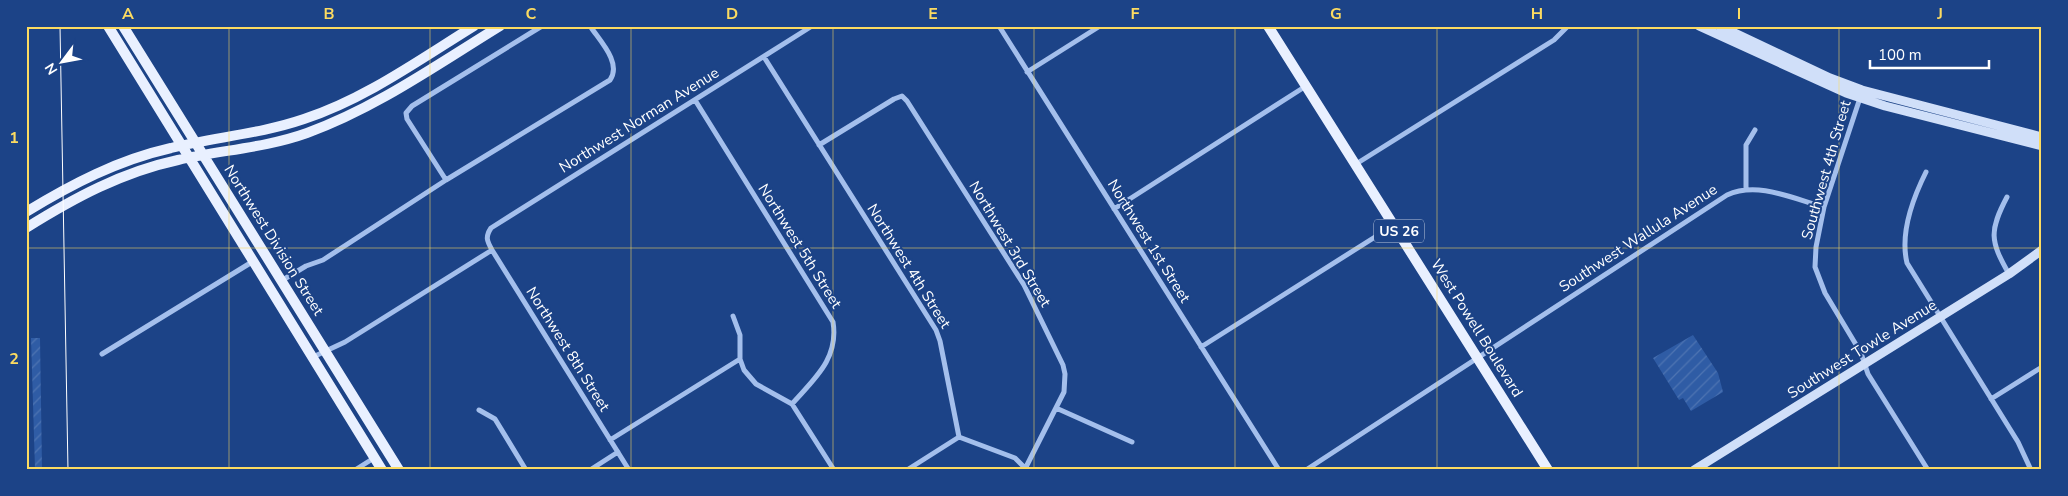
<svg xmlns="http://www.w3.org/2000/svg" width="2068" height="496" font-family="'Nunito Sans',sans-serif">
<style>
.garden{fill:url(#garden-furrows)}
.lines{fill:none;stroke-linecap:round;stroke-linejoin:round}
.street{stroke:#a4bfec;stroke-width:5}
.secondary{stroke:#d0dff9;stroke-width:9}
.primary{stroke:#e9f0ff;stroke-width:10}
.tram{stroke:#fff;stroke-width:1}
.grid{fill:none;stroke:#fcdb61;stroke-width:1;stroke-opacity:0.55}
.labels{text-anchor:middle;stroke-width:4;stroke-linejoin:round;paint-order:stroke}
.shield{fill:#1c4387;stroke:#bbc7db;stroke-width:1}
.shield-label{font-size:14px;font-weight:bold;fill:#fff}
.street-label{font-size:15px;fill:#fff;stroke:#1c4387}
.neatline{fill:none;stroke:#fcdb61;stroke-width:2}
.grid-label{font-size:16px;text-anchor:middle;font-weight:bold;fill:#fcdb61}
</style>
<defs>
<pattern id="garden-furrows" width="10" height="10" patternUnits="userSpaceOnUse" patternTransform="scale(1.25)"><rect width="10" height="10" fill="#2f5ca5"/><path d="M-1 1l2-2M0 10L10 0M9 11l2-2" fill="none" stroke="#4e74b2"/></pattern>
</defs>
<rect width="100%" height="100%" fill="#1c4387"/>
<path class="garden" d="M 1693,335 L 1718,373 L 1723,392 L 1691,411 L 1683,398 L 1679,400 L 1653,358 Z
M 31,338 L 40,338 L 42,468 L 35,469 Z"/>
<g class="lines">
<path class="street" d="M 999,26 L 1279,470
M 764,57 L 936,330 L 940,341 L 959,437 L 1015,458 L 1027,470
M 1027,72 L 1100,26
M 1861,95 L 1824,207 L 1816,247 L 1815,267 L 1825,293 L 1861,353 L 1868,374 L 1928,470
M 695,100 L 833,322 C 839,359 814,379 792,404
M 819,145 L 894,99 L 902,96 L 907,101 L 1024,285 L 1063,365 L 1065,374 L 1064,392 L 1026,467
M 1356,164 L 1554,40 L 1568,26
M 1926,172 C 1913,198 1900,234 1907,263 L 2018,442 L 2031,470
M 446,180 L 407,119 L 406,113 L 412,106 L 542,26
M 1746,190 L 1746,145 L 1755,130
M 2007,197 C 1989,231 1990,241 2009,274
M 1114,209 L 1306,86
M 281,281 L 306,266 L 323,260 L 446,180 L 610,80 C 622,63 600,41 590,26
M 733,316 L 740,335 L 740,359 L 744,370 L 756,384 L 792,404 L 834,470
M 1201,347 L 1394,225
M 102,354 L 252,262
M 313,357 L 345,342 L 492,250
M 1991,399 L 2042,367
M 1056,408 L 1132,442
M 479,410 L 495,419 L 526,470
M 610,440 L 740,359
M 355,470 L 374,458
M 590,470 L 618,452
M 629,470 L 492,250 C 487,241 485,237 491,228 L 812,26
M 907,470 L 959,437
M 1306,470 L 1727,195 C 1758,181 1794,199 1824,207"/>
<path class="secondary" d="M 1699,26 L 1846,93 L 1885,106 L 2042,146
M 1720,26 L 1830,78 L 1862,90 L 2042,137
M 1694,470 L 2009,274 L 2042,250"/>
<path class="primary" d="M 108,26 L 382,470
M 123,26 L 399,470
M 1268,26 L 1548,470
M 26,212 C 72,184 118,160 171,148 C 215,137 260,134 304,119 C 365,99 419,60 474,26
M 26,228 C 74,198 122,172 178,160 C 221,150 265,148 307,133 C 376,108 438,64 500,26"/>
<path class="tram" d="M 60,26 L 68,470"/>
</g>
<path class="grid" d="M 229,26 L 229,470M 430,26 L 430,470M 631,26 L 631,470M 833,26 L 833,470M 1034,26 L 1034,470M 1235,26 L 1235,470M 1437,26 L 1437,470M 1638,26 L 1638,470M 1839,26 L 1839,470M 26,248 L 2042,248"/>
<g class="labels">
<rect class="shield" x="1374" y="219.5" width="50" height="23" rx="4"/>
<g class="shield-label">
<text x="1399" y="236">US 26</text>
</g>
<g class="street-label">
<text transform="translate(639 120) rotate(-32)" y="5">Northwest Norman Avenue</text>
<text transform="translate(1826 170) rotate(-74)" y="5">Southwest 4th Street</text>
<text transform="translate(1638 238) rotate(-33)" y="5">Southwest Wallula Avenue</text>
<text transform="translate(274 240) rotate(58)" y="5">Northwest Division Street</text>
<text transform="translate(1149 241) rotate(58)" y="5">Northwest 1st Street</text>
<text transform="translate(1010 244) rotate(59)" y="5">Northwest 3rd Street</text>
<text transform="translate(800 246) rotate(58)" y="5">Northwest 5th Street</text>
<text transform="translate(909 266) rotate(58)" y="5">Northwest 4th Street</text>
<text transform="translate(1477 328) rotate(58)" y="5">West Powell Boulevard</text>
<text transform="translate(568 349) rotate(58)" y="5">Northwest 8th Street</text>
<text transform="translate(1862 349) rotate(-32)" y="5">Southwest Towle Avenue</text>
</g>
</g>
<rect width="2068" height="496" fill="none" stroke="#1c4387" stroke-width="55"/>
<g transform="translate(62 62) rotate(238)" stroke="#1c4387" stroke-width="4" paint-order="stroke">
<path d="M0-4L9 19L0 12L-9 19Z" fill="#ffffff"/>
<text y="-8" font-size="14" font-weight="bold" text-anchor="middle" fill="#ffffff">N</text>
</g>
<path d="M1870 60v8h119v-8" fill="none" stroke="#ffffff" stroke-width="2.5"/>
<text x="1878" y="60" font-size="15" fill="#ffffff" stroke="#1c4387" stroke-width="4" paint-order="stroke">100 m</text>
<rect x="28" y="28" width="2012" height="440" class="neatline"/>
<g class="grid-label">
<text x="128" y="19">A</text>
<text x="329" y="19">B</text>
<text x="531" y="19">C</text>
<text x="732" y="19">D</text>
<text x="933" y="19">E</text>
<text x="1135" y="19">F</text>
<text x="1336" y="19">G</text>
<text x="1537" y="19">H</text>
<text x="1739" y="19">I</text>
<text x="1940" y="19">J</text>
<text x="14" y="143">1</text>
<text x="14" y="364">2</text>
</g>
</svg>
